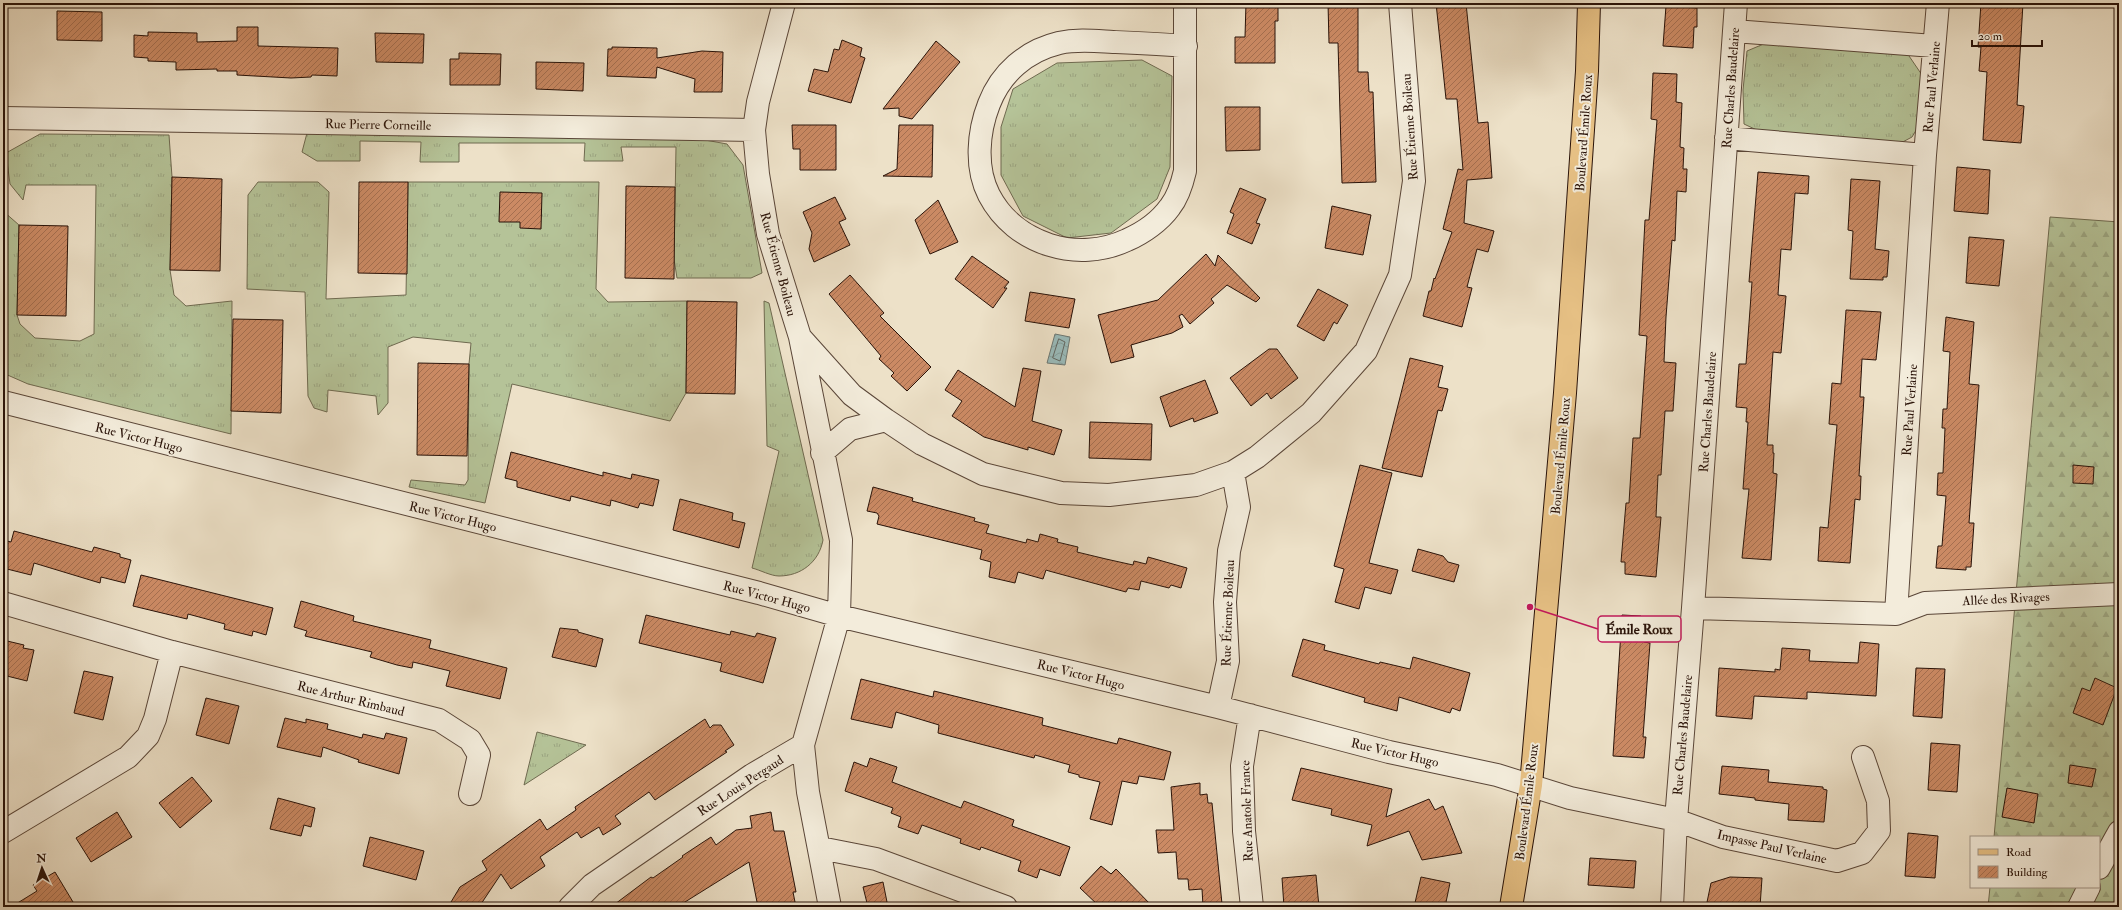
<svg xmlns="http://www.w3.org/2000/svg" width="2122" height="910" font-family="'IM FELL Double Pica',serif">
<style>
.grass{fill:url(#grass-tufts);stroke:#6f6a50}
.forest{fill:url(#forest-firs);stroke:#6f6a50}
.water{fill:url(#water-waves);stroke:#6d7874}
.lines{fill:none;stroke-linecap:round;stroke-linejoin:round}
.shore{stroke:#626762;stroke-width:1}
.building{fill:url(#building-hatch);stroke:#291208}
.minor-casing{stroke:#5a4638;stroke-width:24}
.major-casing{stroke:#291208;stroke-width:24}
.minor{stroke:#f3ecdb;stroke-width:22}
.major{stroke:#e6c084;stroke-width:22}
.labels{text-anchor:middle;stroke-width:4;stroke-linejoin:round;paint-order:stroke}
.street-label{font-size:13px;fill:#291208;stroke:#f3ecdb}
.leader{fill:none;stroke:#c2185b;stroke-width:1.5}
.callout-dot{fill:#c2185b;stroke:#f3ecdb;stroke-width:1.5}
.callout{fill:#f3ecdb;stroke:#c2185b;stroke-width:1.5}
.callout-label{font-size:14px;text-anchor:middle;font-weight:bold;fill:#291208}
</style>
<defs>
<pattern id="grass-tufts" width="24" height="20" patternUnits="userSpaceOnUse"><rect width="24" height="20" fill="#b5c398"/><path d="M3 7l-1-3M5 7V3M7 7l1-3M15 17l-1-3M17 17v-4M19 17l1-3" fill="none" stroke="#9ca682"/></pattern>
<pattern id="forest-firs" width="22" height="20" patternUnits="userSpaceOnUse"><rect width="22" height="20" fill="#b5c398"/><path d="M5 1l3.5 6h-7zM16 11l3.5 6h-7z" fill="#9ca682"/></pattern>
<pattern id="water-waves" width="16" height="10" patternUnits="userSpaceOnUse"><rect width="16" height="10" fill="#9abcbc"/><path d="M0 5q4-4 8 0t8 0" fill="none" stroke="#85a1a0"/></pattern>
<pattern id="building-hatch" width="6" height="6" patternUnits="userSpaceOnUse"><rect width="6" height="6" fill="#cb8a64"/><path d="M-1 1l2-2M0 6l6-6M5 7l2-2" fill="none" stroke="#a56f50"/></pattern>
</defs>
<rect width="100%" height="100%" fill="#ede1c8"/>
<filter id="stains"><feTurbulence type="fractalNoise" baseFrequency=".005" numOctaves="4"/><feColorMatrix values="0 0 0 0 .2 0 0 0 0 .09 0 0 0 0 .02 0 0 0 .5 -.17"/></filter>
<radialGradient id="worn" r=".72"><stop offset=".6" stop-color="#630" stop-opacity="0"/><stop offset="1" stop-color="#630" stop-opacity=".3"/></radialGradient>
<path class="grass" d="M 1766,43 L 1907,53 L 1922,75 L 1918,127 L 1912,137 L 1897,145 L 1761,132 L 1744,124 L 1743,90 L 1747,51 Z
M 1142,60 L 1172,76 L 1170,167 L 1157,199 L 1111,233 L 1067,238 L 1023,216 L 1001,175 L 1001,127 L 1013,89 L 1057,63 Z
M 307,133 L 705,140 L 727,144 L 743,165 L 762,273 L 751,278 L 677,278 L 674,259 L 676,147 L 621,147 L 623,161 L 584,161 L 585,143 L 459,143 L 459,162 L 420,162 L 421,142 L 360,141 L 360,161 L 317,161 L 302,152 Z
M 40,134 L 169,135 L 172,177 L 170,270 L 174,295 L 186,306 L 232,301 L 231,434 L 28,384 L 3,373 L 3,211 L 19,225 L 17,315 L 20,324 L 35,338 L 80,341 L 94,334 L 96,185 L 26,185 L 23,200 L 10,184 L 6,153 Z
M 258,182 L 318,182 L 329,192 L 326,299 L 406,295 L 408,182 L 599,182 L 596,289 L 608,302 L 687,301 L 686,393 L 670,421 L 512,384 L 485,503 L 409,487 L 411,480 L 465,485 L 468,480 L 469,364 L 471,343 L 413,337 L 388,347 L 388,403 L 378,415 L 376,396 L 328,390 L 327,412 L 314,408 L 308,396 L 305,292 L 247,289 L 248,195 Z
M 764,301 L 769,303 L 823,540 C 819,562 801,576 779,576 C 771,576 760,570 752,568 L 779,451 L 767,446 Z
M 537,732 L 586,745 L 524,785 Z"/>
<path class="forest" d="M 2050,217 L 2119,222 L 2119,907 L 1988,907 L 1990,887 L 2099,887 L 2099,837 L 1994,837 Z"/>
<path class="water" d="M 1055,334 L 1070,337 L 1065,365 L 1047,363 Z"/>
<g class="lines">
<path class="shore" d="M 1059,339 L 1065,342 L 1060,361 L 1053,358 Z"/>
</g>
<path class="building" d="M 1246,3 L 1278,3 L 1278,21 L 1275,21 L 1275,63 L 1235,63 L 1235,37 L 1245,37 Z
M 1328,3 L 1358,3 L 1358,72 L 1368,72 L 1369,92 L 1373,92 L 1376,182 L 1342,183 L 1338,43 L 1329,43 Z
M 1436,3 L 1466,3 L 1478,123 L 1488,122 L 1492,178 L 1467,180 L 1464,223 L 1494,231 L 1488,252 L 1477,249 L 1467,287 L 1472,288 L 1462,327 L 1423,316 L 1429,291 L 1431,291 L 1434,278 L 1435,279 L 1452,232 L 1443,229 L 1458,169 L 1463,170 L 1457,99 L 1446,99 Z
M 1981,3 L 2023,3 L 2017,105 L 2024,106 L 2021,143 L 1983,140 L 1987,72 L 1979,71 L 1981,47 L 1978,47 Z
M 1666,6 L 1697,8 L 1697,27 L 1694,27 L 1693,48 L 1663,46 Z
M 57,11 L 102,12 L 102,41 L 57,40 Z
M 237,27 L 258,27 L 258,46 L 338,48 L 337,76 L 312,75 L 311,77 L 291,78 L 237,75 L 237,71 L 217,71 L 217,69 L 176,70 L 176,62 L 148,61 L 148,58 L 134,57 L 134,35 L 148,36 L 148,32 L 197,33 L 197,42 L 237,41 Z
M 375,33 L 424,34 L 423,63 L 376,62 Z
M 842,40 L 862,48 L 860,56 L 865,58 L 851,103 L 808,91 L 814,69 L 828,72 L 834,49 L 839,50 Z
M 936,41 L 960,62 L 912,119 L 899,116 L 899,108 L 883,109 Z
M 612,47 L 657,48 L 657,58 L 702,51 L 723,52 L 722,92 L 694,92 L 695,79 L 657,67 L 656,78 L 607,76 L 608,49 L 612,49 Z
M 459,53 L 501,54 L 500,85 L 450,85 L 450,59 L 459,59 Z
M 536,62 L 584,63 L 583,91 L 536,89 Z
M 1653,73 L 1677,74 L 1676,102 L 1682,103 L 1680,147 L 1684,148 L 1683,169 L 1687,169 L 1686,192 L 1677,191 L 1675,241 L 1672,240 L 1666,317 L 1664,362 L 1676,363 L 1673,411 L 1665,411 L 1661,475 L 1658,475 L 1656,517 L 1661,517 L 1656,577 L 1625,574 L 1625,562 L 1621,562 L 1626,503 L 1629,503 L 1633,438 L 1640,438 L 1647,336 L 1639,335 L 1645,220 L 1649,220 L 1657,120 L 1651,119 Z
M 1225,107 L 1260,107 L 1260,150 L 1226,151 Z
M 792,125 L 836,125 L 836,170 L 800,170 L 800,149 L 793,149 Z
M 899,125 L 933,125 L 932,177 L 883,176 L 897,169 Z
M 1957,167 L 1990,170 L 1988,214 L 1954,211 Z
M 1758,172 L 1809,176 L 1808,194 L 1795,193 L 1791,250 L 1781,249 L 1778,295 L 1786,296 L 1781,353 L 1773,352 L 1767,445 L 1773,445 L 1773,453 L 1774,453 L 1773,473 L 1777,474 L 1771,560 L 1742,558 L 1749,489 L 1743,489 L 1748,422 L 1746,422 L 1747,408 L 1736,407 L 1739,364 L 1746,364 L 1752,282 L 1749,282 Z
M 172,177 L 222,179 L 220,271 L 170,270 Z
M 1851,179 L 1880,181 L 1875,249 L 1889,251 L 1887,277 L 1883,277 L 1883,280 L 1850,279 L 1853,231 L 1848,230 Z
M 359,182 L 408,182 L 407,274 L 358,273 Z
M 626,186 L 675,187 L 674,279 L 625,278 Z
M 1240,188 L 1266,199 L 1256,223 L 1260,224 L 1252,244 L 1227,233 L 1234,214 L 1230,212 Z
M 500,192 L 542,193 L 541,229 L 520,228 L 520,222 L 499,222 Z
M 835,197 L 846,219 L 839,222 L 850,245 L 814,262 L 809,249 L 812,233 L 803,212 Z
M 938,200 L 958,242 L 930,254 L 915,220 Z
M 1332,206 L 1371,215 L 1363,255 L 1325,248 Z
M 19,225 L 68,226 L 66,316 L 17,315 Z
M 1969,237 L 2004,240 L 1999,286 L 1966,283 Z
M 1206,254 L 1215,266 L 1218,255 L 1260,298 L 1256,302 L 1227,285 L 1211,299 L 1214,303 L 1190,324 L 1182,314 L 1179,316 L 1183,327 L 1172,333 L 1131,345 L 1134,357 L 1111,363 L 1098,315 L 1158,300 Z
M 972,256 L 1009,282 L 1004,288 L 1007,288 L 993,308 L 955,279 Z
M 850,275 L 884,313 L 880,316 L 931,367 L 907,391 L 891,376 L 894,373 L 879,359 L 881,356 L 829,294 Z
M 1318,289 L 1348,305 L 1337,324 L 1334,322 L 1324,341 L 1297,326 Z
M 1030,292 L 1075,299 L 1069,328 L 1025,321 Z
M 687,301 L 737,302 L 735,394 L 686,393 Z
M 1846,310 L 1881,312 L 1876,360 L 1862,359 L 1860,397 L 1864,397 L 1859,476 L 1861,476 L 1860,500 L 1855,499 L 1850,563 L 1818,561 L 1820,527 L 1828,528 L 1837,425 L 1829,424 L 1832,383 L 1841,384 Z
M 1946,317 L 1974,322 L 1969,384 L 1979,385 L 1969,523 L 1974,523 L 1971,567 L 1966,567 L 1966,570 L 1936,568 L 1938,546 L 1942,546 L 1946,496 L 1937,495 L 1938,473 L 1943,473 L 1945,428 L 1942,428 L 1943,409 L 1947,409 L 1950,352 L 1943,351 Z
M 233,319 L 283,320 L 281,413 L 231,411 Z
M 1269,349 L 1277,349 L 1298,378 L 1271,399 L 1267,393 L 1251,406 L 1230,378 Z
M 1410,358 L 1443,366 L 1438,387 L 1448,389 L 1442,411 L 1438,410 L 1422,477 L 1382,468 Z
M 418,363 L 469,364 L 467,456 L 417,455 Z
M 1023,368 L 1041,371 L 1032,421 L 1062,430 L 1054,455 L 1028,447 L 1028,450 L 984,437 L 952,416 L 962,401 L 945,390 L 958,370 L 1015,407 Z
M 1205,380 L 1218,413 L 1194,422 L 1193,418 L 1170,427 L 1160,397 Z
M 1090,422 L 1152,424 L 1151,460 L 1089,458 Z
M 511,452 L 603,476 L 603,472 L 631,479 L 632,474 L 659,480 L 653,506 L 640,503 L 638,508 L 611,500 L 610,506 L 571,496 L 570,501 L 517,487 L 517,481 L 505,478 Z
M 1360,465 L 1392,473 L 1369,563 L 1398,570 L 1391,594 L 1365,587 L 1359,609 L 1335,602 L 1344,569 L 1334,566 Z
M 2073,465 L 2094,467 L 2093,484 L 2073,483 Z
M 873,487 L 913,498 L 912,501 L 975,518 L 974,521 L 989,525 L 986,533 L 1026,543 L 1027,539 L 1038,542 L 1040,534 L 1058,539 L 1057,542 L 1078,547 L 1077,552 L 1106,559 L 1133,565 L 1134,561 L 1146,564 L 1148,557 L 1187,568 L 1181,588 L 1171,585 L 1169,588 L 1141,581 L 1139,590 L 1128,588 L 1126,592 L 1049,571 L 1046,570 L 1043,579 L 1018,572 L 1015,583 L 989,577 L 991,562 L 980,559 L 982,550 L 877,524 L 879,516 L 877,513 L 867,511 Z
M 680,499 L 733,513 L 732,520 L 745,523 L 739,548 L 673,530 Z
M 14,531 L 92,552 L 94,547 L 120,554 L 120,557 L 131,560 L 125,583 L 101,577 L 100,583 L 34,563 L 31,575 L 3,568 L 3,540 L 11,542 Z
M 1418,549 L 1443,556 L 1448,562 L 1459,565 L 1454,582 L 1412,571 Z
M 141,575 L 273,608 L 266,635 L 253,631 L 252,636 L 224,629 L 225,624 L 188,614 L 187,619 L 133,606 Z
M 301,601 L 354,616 L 353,621 L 431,640 L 429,648 L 507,668 L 500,699 L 446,686 L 450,671 L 413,662 L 412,668 L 397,665 L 370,657 L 372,652 L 305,636 L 307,631 L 294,627 Z
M 646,615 L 730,635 L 731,631 L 755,637 L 757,633 L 776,638 L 763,683 L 720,671 L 722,663 L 639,643 Z
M 1622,615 L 1641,616 L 1640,628 L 1645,629 L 1644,642 L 1650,643 L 1643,737 L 1646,737 L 1644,758 L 1613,756 Z
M 560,628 L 578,630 L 578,632 L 603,639 L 596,667 L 552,657 Z
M 1303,639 L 1325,645 L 1324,650 L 1379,664 L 1380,662 L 1410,669 L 1413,657 L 1470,673 L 1460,711 L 1452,708 L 1450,713 L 1399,697 L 1397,711 L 1364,702 L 1365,698 L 1292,676 Z
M 3,640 L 24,645 L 23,648 L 34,650 L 27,681 L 3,675 Z
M 1860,642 L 1879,644 L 1876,696 L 1807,692 L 1807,699 L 1754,696 L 1752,719 L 1716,716 L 1719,668 L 1775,672 L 1775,669 L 1780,670 L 1782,648 L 1810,650 L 1809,661 L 1858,663 Z
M 1916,668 L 1945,669 L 1942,718 L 1913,716 Z
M 84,671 L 113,677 L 103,720 L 74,713 Z
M 2095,678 L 2117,688 L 2103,725 L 2073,713 L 2082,688 L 2090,691 Z
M 861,679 L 933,697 L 934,691 L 1043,718 L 1042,725 L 1117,744 L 1119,738 L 1171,752 L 1164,780 L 1139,776 L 1137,784 L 1122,781 L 1112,825 L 1090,819 L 1100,782 L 1079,777 L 1079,775 L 1068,772 L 1070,765 L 1035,755 L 1034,758 L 938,733 L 939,725 L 896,712 L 892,728 L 851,719 Z
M 206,698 L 239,706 L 229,744 L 196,735 Z
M 285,718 L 306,723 L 306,719 L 328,724 L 327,729 L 362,738 L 363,734 L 384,739 L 386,733 L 407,738 L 399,774 L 358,762 L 359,760 L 323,747 L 321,757 L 277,747 Z
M 705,719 L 710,728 L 713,725 L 721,725 L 734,745 L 725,751 L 727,752 L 655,800 L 649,792 L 615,816 L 621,824 L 603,835 L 599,827 L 581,838 L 577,832 L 540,857 L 545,866 L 511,889 L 501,874 L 479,907 L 448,907 L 460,887 L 487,870 L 482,861 L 540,819 L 547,830 L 576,810 L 575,807 Z
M 1931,743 L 1960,745 L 1957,792 L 1928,790 Z
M 870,758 L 897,767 L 892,782 L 961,808 L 964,801 L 1014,820 L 1012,826 L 1070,847 L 1060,876 L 1040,869 L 1037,878 L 1018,871 L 1021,861 L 981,847 L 980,850 L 960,843 L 961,839 L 922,825 L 918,834 L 898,827 L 901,817 L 891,813 L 893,808 L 845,791 L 854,762 L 867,767 Z
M 2070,765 L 2096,769 L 2092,787 L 2068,783 Z
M 1722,766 L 1769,770 L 1768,782 L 1823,787 L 1823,789 L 1827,790 L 1824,822 L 1788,820 L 1789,804 L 1755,800 L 1755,798 L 1719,794 Z
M 1301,768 L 1392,789 L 1386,817 L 1429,799 L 1435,810 L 1443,806 L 1462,853 L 1422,860 L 1409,831 L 1367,846 L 1372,825 L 1331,815 L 1332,809 L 1292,800 Z
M 192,777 L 212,801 L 180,828 L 159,803 Z
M 1200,783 L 1200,795 L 1207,794 L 1208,803 L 1212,803 L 1222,904 L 1203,906 L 1202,889 L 1189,890 L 1188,879 L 1178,879 L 1176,852 L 1158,853 L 1156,830 L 1174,830 L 1171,787 Z
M 2007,788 L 2038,794 L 2034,823 L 2002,817 Z
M 278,798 L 315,808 L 311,827 L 304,825 L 301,836 L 270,829 Z
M 117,812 L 132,837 L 91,862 L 76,838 Z
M 771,812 L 774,831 L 784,831 L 796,892 L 793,892 L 796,907 L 758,907 L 749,862 L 677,907 L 611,907 L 651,877 L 653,878 L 683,857 L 682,856 L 711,837 L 716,845 L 736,830 L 752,828 L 750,816 Z
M 1908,833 L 1938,836 L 1935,878 L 1905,876 Z
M 370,837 L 424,851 L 416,880 L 363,866 Z
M 1590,858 L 1636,861 L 1634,888 L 1588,885 Z
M 1101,866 L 1111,874 L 1116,869 L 1153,907 L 1100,907 L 1080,888 Z
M 55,872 L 76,907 L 11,907 L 37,891 L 33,885 Z
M 1316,875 L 1319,907 L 1284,907 L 1282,878 Z
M 1421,877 L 1450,883 L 1445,907 L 1414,907 Z
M 1730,877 L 1762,878 L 1760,907 L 1706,907 L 1711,883 Z
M 883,882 L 888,907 L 868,907 L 863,887 Z"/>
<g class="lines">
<g class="minor-casing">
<path id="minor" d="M 1185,3 L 1185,171 C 1182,184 1178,197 1170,207 C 1160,221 1143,233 1127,240 C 1078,263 1015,245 989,195 C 975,168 978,132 989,104 C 1001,73 1026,51 1059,43 C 1077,39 1095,41 1113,42 C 1137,43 1162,44 1186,46
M 1734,31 L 1934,46
M 3,118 L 754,130
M 1726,138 L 1925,155
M 800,337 L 852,395 L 886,420 L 922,444 L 983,474 L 1061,493 L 1109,495 L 1196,485 L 1233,472 L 1257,457 L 1311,413 L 1366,351 L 1400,275 L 1414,181 L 1400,3
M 3,402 L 759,593 L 839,616 L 1218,707 L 1389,752 L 1497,775 L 1570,798 L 1676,820 L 1723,837 L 1837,861 L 1862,853 L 1879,831 L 1878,801 L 1863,757
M 822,453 L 850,429 L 886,420
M 3,603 L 172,652 L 439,720 L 470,740 L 479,755 L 470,794
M 1693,608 L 1896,614 L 1925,155 L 1938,3
M 1896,614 L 1925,603 L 2119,594
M 1218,707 L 1228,661 L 1225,602 L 1229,551 L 1239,507 L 1233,472
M 1250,715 L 1242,766 L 1244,831 L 1252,907
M 803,745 L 808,792 L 830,907
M 3,832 L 128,757 L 148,736 L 155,719 L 172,652
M 820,848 L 876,859 L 1006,907
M 2099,868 L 2119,832
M 570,907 L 592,885 L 752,775 L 803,745 L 839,616 L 841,540 L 800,337 L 768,234 L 758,174 L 754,130 L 758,102 L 784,3
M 1672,907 L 1676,820 L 1693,608 L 1736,3
M 2079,907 L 2089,887"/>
</g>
<g class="major-casing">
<path id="major" d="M 1511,907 L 1531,785 L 1565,393 L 1587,71 L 1589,3"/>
</g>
<use href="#minor" class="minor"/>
<use href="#major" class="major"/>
</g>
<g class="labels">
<g class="street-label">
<text transform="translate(1931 87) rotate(-85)" y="5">Rue Paul Verlaine</text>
<text transform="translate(1730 88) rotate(-86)" y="5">Rue Charles Baudelaire</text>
<text transform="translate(378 124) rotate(1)" y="5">Rue Pierre Corneille</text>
<text transform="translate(1409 127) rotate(-94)" y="5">Rue Étienne Boileau</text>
<text transform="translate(1583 133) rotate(-86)" y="5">Boulevard Émile Roux</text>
<text transform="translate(779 264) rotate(75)" y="5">Rue Étienne Boileau</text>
<text transform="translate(1909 410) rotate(-86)" y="5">Rue Paul Verlaine</text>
<text transform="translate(1707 412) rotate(-86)" y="5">Rue Charles Baudelaire</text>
<text transform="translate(139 437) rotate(14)" y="5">Rue Victor Hugo</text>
<text transform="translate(1560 456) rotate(-85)" y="5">Boulevard Émile Roux</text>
<text transform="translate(453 516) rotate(14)" y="5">Rue Victor Hugo</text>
<text transform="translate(767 596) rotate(15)" y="5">Rue Victor Hugo</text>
<text transform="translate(2006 598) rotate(-3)" y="5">Allée des Rivages</text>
<text transform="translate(1227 613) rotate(-88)" y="5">Rue Étienne Boileau</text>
<text transform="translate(1081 674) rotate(14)" y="5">Rue Victor Hugo</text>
<text transform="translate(351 698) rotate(14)" y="5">Rue Arthur Rimbaud</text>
<text transform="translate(1682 735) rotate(-85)" y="5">Rue Charles Baudelaire</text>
<text transform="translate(1395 752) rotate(13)" y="5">Rue Victor Hugo</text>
<text transform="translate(740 785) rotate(-33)" y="5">Rue Louis Pergaud</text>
<text transform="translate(1526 802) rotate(-83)" y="5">Boulevard Émile Roux</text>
<text transform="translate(1246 811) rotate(-92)" y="5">Rue Anatole France</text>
<text transform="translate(1772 846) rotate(13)" y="5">Impasse Paul Verlaine</text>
</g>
</g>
<path class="leader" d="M1530 607L1598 629"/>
<circle class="callout-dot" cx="1530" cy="607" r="4"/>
<rect class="callout" x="1598" y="616" width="83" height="26" rx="4"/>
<g class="callout-label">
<text x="1639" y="634">Émile Roux</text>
</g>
<rect width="2122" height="910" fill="none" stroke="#ede1c8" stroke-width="16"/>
<rect x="4" y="4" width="2114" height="902" fill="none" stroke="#291208" stroke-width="2"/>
<rect x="8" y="8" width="2106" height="894" fill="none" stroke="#291208"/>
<rect x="1970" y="836" width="130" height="52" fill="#f3ecdb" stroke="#a29587"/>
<rect x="1978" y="849" width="20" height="6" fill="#e6c084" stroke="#a29587"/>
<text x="2006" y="856" font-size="12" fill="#291208">Road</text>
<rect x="1978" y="866" width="20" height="12" fill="url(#building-hatch)" stroke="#a29587"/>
<text x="2006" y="876" font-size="12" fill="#291208">Building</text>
<g transform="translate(42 868) rotate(357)" stroke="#f3ecdb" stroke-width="3" paint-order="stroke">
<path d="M0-3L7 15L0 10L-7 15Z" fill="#291208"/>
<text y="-6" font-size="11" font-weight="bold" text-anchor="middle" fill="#291208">N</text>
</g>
<path d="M1972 40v6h70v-6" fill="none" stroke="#291208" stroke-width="2"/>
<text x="1978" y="40" font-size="12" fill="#291208" stroke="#f3ecdb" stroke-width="3" paint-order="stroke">20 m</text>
<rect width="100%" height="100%" filter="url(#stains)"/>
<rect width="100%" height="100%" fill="url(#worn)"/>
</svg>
